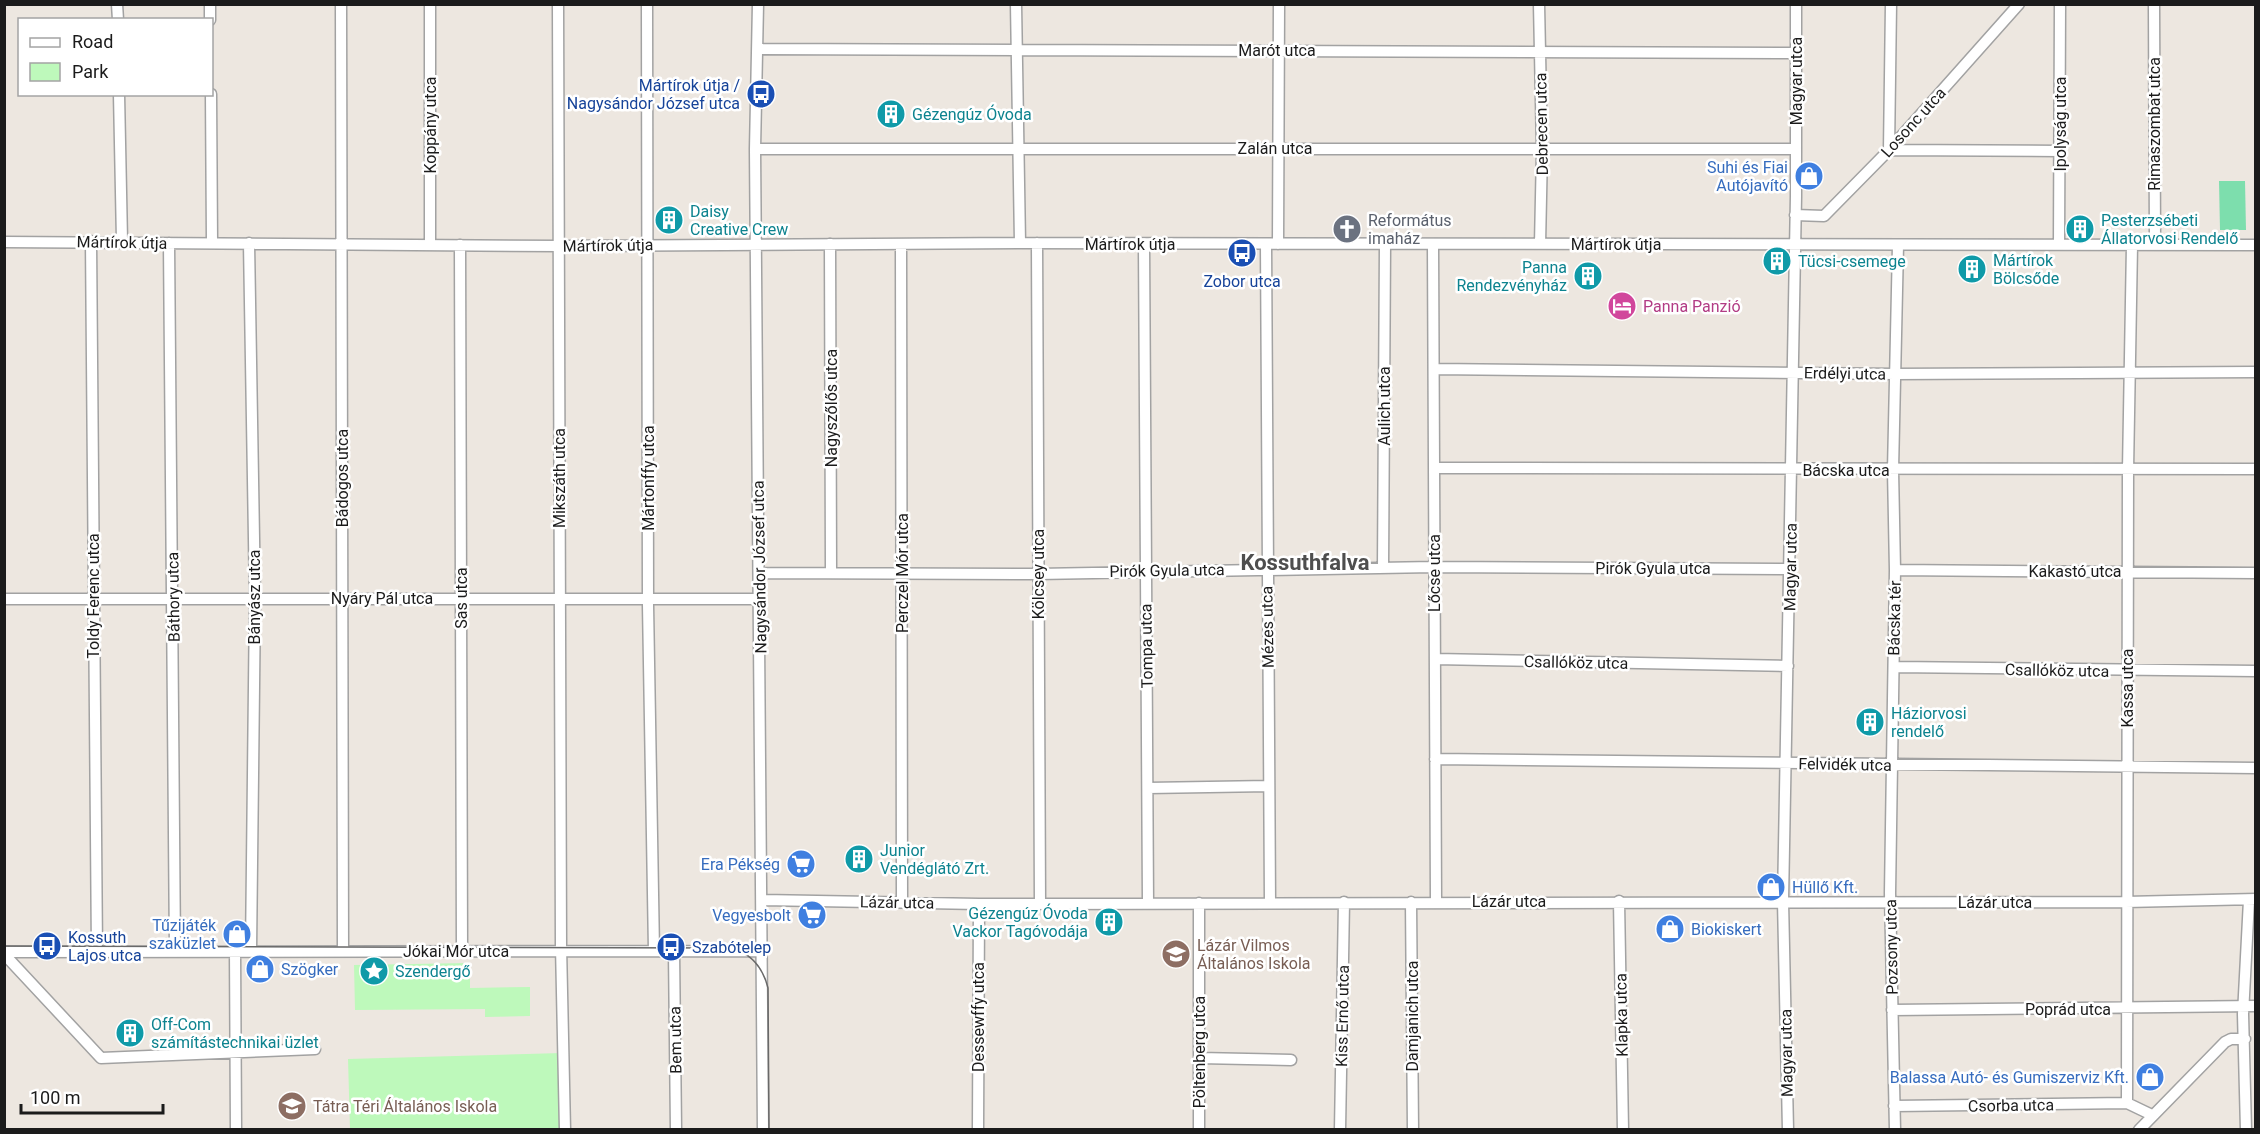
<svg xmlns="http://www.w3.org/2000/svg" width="2260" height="1134" font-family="Roboto,sans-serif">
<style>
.park{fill:#bef9bb}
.pitch{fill:#7ddead}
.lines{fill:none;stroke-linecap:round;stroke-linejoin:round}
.minor-casing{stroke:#a2a2a2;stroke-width:13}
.minor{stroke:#fff;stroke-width:10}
.tram{stroke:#696969;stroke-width:1.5}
.labels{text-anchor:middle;stroke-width:5;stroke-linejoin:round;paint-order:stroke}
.street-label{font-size:16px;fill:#1b1b1b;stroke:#fff}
.transit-label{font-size:16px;fill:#164399;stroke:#fff;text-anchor:start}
.culture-label{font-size:16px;fill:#0d838f;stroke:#fff;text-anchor:start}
.shop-label{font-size:16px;fill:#366cbe;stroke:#fff;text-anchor:end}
.worship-label{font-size:16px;fill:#5b616d;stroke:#fff;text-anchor:start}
.hotel-label{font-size:16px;fill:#b23c85;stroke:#fff;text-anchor:start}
.education-label{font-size:16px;fill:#785e54;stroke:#fff;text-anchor:start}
.district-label{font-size:22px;font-weight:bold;fill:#4e4e4e;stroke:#fff}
</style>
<rect width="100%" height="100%" fill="#ede7e0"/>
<path class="park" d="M 470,963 L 470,988 L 530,987 L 530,1016 L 485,1017 L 485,1009 L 355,1010 L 354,965 Z
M 562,1053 L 560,1129 L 350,1129 L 348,1059 Z"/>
<path class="pitch" d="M 2219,181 L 2245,181 L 2246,230 L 2220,230 Z"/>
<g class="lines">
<g class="minor-casing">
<path id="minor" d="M 117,4 L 118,20
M 210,4 L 210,20
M 341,4 L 343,951
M 430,4 L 430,245
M 558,4 L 561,946 L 565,1130
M 647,4 L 648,605 L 654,951
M 758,4 L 755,149 L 763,1130
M 1016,4 L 1020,243
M 1539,4 L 1542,150 L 1540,244
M 1891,4 L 1889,150 L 2060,151
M 2154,4 L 2155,244
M 758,49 L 1796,53
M 119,94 L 122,241
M 211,94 L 212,242
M 755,149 L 1796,149
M 1795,215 L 1824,216 L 1889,150 L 2019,4
M 91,241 L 97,952
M 4,242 L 560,246 L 1020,243 L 2256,245
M 169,243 L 175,951
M 249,243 L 255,598 L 251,951
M 1037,243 L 1040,904
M 830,244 L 831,572
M 901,244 L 902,903
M 1144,244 L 1148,903
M 1266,244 L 1270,903
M 1278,244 L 1279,4
M 2059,244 L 2060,4
M 460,245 L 462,951
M 1433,245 L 1436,902
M 2132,245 L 2128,470 L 2127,1103 L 2152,1115
M 1435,369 L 1895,374 L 2256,372
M 1436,468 L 2256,469
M 1383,568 L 1385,245
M 1895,570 L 2256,573
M 759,573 L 1038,574 L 1433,567 L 1790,569
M 4,599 L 760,599
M 1435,659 L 1788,666
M 1894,667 L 2256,671
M 1435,759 L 2256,768
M 1148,788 L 1269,786
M 763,900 L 979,904 L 2126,902 L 2256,899
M 1619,901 L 1623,1130
M 1411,902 L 1413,1130
M 1199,903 L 1199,1130
M 235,950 L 236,1130
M 674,951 L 676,1130
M 4,952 L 763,951
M 4,954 L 101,1058 L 315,1049
M 1892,1010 L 2256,1006
M 1199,1058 L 1291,1060
M 1894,1106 L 2127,1103
M 978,1130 L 979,904
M 1340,1130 L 1344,902
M 1788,1130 L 1783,901 L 1796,196 L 1796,4
M 1895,1130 L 1890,893 L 1895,570 L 1893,470 L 1898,245
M 2139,1130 L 2225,1042 L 2231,1039 L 2245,1039
M 2246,1130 L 2243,1014 L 2249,900"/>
</g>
<use href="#minor" class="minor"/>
<path class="tram" d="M 4,946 L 732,948 C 752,954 763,968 768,988 L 769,1130"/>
</g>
<defs>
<g id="bus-disc" transform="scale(1.5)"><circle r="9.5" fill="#1a4fb4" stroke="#fff"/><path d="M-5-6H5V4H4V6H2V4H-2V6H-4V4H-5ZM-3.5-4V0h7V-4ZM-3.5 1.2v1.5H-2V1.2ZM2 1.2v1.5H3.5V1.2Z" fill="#fff"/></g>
<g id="building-disc" transform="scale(1.5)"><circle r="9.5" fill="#0f9aa8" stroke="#fff"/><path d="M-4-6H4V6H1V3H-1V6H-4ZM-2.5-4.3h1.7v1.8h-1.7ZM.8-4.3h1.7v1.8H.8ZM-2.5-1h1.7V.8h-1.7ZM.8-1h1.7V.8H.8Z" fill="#fff"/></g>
<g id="shop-disc" transform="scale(1.5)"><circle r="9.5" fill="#3f7fe0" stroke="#fff"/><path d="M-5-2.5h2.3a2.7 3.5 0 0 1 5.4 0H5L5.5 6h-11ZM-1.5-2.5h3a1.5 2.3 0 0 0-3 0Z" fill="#fff"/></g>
<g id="church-disc" transform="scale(1.5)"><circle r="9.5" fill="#6b7280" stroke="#fff"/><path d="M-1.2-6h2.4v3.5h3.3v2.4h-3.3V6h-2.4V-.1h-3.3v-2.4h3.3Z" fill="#fff"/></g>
<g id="hotel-disc" transform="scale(1.5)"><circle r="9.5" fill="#d1479c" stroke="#fff"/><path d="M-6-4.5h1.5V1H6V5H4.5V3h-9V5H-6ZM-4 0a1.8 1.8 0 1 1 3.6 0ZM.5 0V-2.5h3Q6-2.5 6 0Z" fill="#fff"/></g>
<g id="supermarket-disc" transform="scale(1.5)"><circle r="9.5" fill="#3f7fe0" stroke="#fff"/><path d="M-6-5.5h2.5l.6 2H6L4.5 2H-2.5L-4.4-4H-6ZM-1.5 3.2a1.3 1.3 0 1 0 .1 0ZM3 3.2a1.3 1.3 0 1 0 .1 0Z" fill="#fff"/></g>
<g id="school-disc" transform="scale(1.5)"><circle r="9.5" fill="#8d6e63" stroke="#fff"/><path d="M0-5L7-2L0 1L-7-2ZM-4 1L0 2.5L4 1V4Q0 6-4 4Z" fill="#fff"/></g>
<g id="sight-disc" transform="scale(1.5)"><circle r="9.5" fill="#0f9aa8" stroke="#fff"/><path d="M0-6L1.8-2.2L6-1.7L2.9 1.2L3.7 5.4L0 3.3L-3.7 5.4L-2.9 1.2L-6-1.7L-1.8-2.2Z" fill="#fff"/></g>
</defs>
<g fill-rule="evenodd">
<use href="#bus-disc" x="761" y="94"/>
<use href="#building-disc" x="891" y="114"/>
<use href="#shop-disc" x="1809" y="176"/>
<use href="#building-disc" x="669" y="220"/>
<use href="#church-disc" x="1347" y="229"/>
<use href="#building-disc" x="2080" y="229"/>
<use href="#bus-disc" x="1242" y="253"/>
<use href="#building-disc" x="1777" y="261"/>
<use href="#building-disc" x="1972" y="269"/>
<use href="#building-disc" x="1588" y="276"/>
<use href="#hotel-disc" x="1622" y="306"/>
<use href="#building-disc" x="1870" y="722"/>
<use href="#building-disc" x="859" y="859"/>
<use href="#supermarket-disc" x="801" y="864"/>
<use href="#shop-disc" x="1771" y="887"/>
<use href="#supermarket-disc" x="812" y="915"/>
<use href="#building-disc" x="1109" y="922"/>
<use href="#shop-disc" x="1670" y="929"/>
<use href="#shop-disc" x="237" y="934"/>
<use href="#bus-disc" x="47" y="946"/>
<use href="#bus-disc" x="671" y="947"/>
<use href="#school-disc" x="1176" y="954"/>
<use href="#shop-disc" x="260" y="969"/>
<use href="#sight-disc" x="374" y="971"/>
<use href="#building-disc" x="130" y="1033"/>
<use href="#shop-disc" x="2150" y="1077"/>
<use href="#school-disc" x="292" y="1106"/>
</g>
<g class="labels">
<g class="street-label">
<text x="1277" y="56">Marót utca</text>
<text transform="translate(1796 81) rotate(-90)" y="6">Magyar utca</text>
<text transform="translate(1913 122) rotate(-48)" y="6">Losonc utca</text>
<text transform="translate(1541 124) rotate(-91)" y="6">Debrecen utca</text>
<text transform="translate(2060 124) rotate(-90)" y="6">Ipolyság utca</text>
<text transform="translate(2154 124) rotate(-90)" y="6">Rimaszombat utca</text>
<text transform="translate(430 125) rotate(-90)" y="6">Koppány utca</text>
<text x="1275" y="154">Zalán utca</text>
<text transform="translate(122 242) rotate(1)" y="6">Mártírok útja</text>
<text x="1130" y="250">Mártírok útja</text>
<text x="1616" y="250">Mártírok útja</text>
<text transform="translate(608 245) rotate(-1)" y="6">Mártírok útja</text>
<text transform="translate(1845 373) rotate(1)" y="6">Erdélyi utca</text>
<text transform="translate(1384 406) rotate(-90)" y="6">Aulich utca</text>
<text transform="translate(831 408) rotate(-90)" y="6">Nagyszőlős utca</text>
<text x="1846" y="476">Bácska utca</text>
<text transform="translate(342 478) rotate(-90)" y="6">Bádogos utca</text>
<text transform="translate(559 478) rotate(-90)" y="6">Mikszáth utca</text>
<text transform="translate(648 478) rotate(-90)" y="6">Mártonffy utca</text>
<text transform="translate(759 567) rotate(-91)" y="6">Nagysándor József utca</text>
<text transform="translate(1790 567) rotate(-89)" y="6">Magyar utca</text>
<text x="1653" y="574">Pirók Gyula utca</text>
<text transform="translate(1167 570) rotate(-1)" y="6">Pirók Gyula utca</text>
<text x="2075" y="577">Kakastó utca</text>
<text transform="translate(902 573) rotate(-90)" y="6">Perczel Mór utca</text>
<text transform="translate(1434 573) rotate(-90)" y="6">Lőcse utca</text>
<text transform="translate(1038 574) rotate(-90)" y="6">Kölcsey utca</text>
<text transform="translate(93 596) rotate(-90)" y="6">Toldy Ferenc utca</text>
<text transform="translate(173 597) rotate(-91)" y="6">Báthory utca</text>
<text transform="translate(254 597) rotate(-90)" y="6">Bányász utca</text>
<text x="382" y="604">Nyáry Pál utca</text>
<text transform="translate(461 598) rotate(-90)" y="6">Sas utca</text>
<text transform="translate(1894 618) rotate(-89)" y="6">Bácska tér</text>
<text transform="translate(1267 627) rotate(-91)" y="6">Mézes utca</text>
<text transform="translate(1146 646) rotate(-91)" y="6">Tompa utca</text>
<text transform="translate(1576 662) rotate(1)" y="6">Csallóköz utca</text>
<text transform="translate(2057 670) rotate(1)" y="6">Csallóköz utca</text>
<text transform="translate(2127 688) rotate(-90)" y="6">Kassa utca</text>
<text transform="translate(1845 764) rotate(1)" y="6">Felvidék utca</text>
<text x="1509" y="907">Lázár utca</text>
<text transform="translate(897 902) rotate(1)" y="6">Lázár utca</text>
<text x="1995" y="908">Lázár utca</text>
<text transform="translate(1891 947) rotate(-91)" y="6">Pozsony utca</text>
<text x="456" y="957">Jókai Mór utca</text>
<text x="2068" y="1015">Poprád utca</text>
<text transform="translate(1621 1015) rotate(-91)" y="6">Klapka utca</text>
<text transform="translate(1342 1016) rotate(-89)" y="6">Kiss Ernő utca</text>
<text transform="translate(1412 1016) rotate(-90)" y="6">Damjanich utca</text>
<text transform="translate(978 1017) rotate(-90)" y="6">Dessewffy utca</text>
<text transform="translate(675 1040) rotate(-91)" y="6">Bem utca</text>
<text transform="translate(1199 1052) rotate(-90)" y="6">Pöltenberg utca</text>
<text transform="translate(1786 1053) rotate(-91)" y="6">Magyar utca</text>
<text transform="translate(2011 1105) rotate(-1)" y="6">Csorba utca</text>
</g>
<g class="transit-label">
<text x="740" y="91" text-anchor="end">Mártírok útja /<tspan x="740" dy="18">Nagysándor József utca</tspan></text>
<text x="1242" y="287" text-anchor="middle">Zobor utca</text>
<text x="68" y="943">Kossuth<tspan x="68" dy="18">Lajos utca</tspan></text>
<text x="692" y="953">Szabótelep</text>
</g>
<g class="culture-label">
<text x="912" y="120">Gézengúz Óvoda</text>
<text x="690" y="217">Daisy<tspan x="690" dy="18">Creative Crew</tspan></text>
<text x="2101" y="226">Pesterzsébeti<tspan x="2101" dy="18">Állatorvosi Rendelő</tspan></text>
<text x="1993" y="266">Mártírok<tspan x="1993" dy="18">Bölcsőde</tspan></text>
<text x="1798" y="267">Tücsi-csemege</text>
<text x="1567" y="273" text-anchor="end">Panna<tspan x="1567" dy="18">Rendezvényház</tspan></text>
<text x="1891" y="719">Háziorvosi<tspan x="1891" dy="18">rendelő</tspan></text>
<text x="880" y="856">Junior<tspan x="880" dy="18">Vendéglátó Zrt.</tspan></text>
<text x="1088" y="919" text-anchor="end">Gézengúz Óvoda<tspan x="1088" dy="18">Vackor Tagóvodája</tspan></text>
<text x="395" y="977">Szendergő</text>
<text x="151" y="1030">Off-Com<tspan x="151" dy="18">számítástechnikai üzlet</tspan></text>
</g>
<g class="shop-label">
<text x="1788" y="173">Suhi és Fiai<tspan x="1788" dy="18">Autójavító</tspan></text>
<text x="780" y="870">Era Pékség</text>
<text x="1792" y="893" text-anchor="start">Hüllő Kft.</text>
<text x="791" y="921">Vegyesbolt</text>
<text x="216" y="931">Tűzijáték<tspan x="216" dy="18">szaküzlet</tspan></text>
<text x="1691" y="935" text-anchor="start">Biokiskert</text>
<text x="281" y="975" text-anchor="start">Szögker</text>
<text x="2129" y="1083">Balassa Autó- és Gumiszerviz Kft.</text>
</g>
<g class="worship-label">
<text x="1368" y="226">Református<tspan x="1368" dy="18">imaház</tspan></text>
</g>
<g class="hotel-label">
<text x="1643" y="312">Panna Panzió</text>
</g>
<g class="education-label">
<text x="1197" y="951">Lázár Vilmos<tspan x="1197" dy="18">Általános Iskola</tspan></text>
<text x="313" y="1112">Tátra Téri Általános Iskola</text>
</g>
<g class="district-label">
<text x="1305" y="570">Kossuthfalva</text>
</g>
</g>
<rect width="2260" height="1134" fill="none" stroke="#1b1b1b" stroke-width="12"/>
<rect x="18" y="18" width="195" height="78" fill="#ffffff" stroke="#a4a4a4" stroke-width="1.5"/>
<rect x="30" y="38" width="30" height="9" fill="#ffffff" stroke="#a4a4a4" stroke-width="1.5"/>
<text x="72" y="48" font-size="18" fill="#1b1b1b">Road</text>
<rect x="30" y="63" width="30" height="18" fill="#bef9bb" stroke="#a4a4a4" stroke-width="1.5"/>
<text x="72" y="78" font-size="18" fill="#1b1b1b">Park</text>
<path d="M21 1104v9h142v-9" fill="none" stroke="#1b1b1b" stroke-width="3"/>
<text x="30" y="1104" font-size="18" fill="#1b1b1b" stroke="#ffffff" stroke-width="4.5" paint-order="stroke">100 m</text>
</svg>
